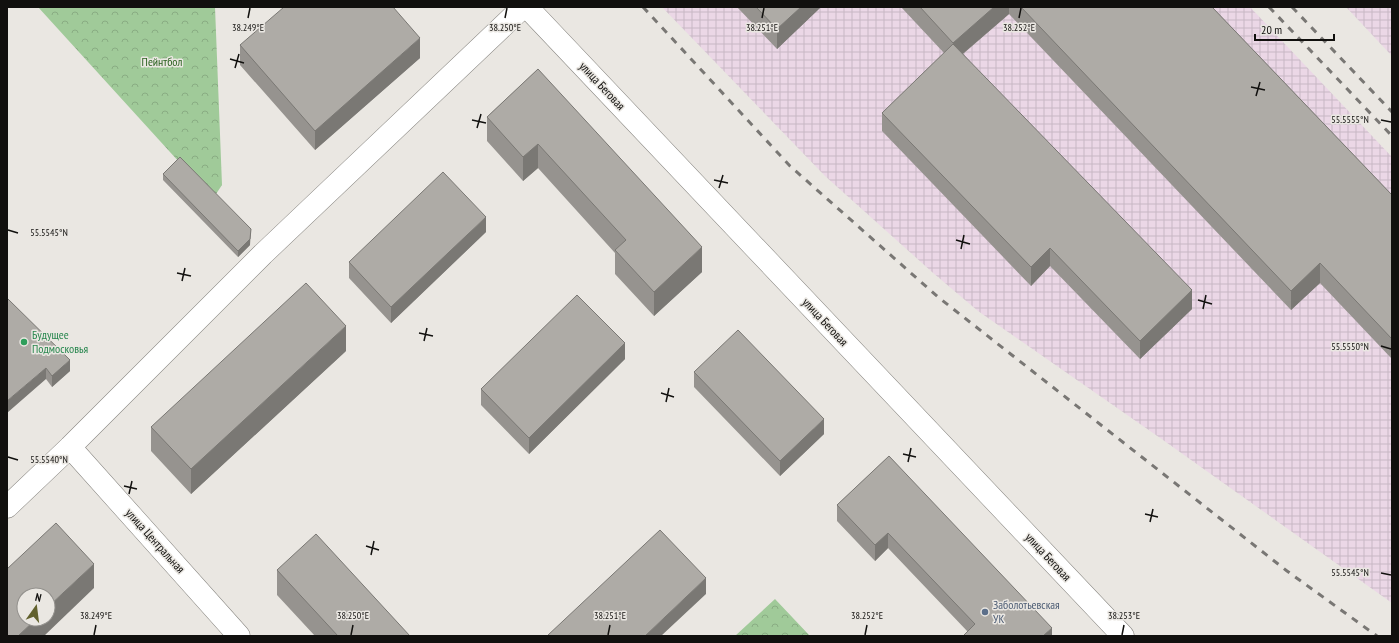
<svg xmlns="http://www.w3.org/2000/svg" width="1399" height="643" font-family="'PT Sans Narrow',sans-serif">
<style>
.industrial{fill:url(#industrial-grid)}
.forest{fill:url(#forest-crowns)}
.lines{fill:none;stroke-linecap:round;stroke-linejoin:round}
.minor-casing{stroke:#888681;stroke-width:23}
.minor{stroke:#fff;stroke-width:22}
.rail{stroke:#797774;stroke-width:3;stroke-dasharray:7 7;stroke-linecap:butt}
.wall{fill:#96938f}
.shaded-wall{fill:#7a7874}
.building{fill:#aeaba6;stroke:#7a7874}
.ticks{fill:none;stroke:#11100e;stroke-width:1.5}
.leisure-dot{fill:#2e9e5b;stroke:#eae7e2;stroke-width:1.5}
.service-dot{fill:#5c6f8a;stroke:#eae7e2;stroke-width:1.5}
.labels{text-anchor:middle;stroke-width:3;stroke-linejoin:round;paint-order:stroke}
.park-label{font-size:12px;fill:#2a611f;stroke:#eae7e2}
.street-label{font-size:12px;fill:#11100e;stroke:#eae7e2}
.leisure-label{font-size:12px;fill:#27864d;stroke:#eae7e2;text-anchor:start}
.service-label{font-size:12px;fill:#4e5e75;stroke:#eae7e2;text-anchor:start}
.ticks-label{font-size:10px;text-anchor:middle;fill:#11100e;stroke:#eae7e2;stroke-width:3;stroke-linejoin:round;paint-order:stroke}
</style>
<defs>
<pattern id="industrial-grid" width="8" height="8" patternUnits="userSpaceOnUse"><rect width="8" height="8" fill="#ebd7e6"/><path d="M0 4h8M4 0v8" fill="none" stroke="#c8b8c4"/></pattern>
<pattern id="forest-crowns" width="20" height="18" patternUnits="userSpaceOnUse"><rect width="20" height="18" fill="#a0ca99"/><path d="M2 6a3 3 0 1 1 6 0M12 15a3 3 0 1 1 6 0" fill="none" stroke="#89ac83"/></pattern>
</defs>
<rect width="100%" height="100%" fill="#eae7e2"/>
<path class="industrial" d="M 662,7 L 1250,7 L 1392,157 L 1392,603 L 1163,440 L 978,311 L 932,272 L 825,176 Z
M 1346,7 L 1392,7 L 1392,56 Z"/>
<path class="forest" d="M 38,7 L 215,7 L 222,185 L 214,197 L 180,163 Z
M 775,599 L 810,636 L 735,636 Z"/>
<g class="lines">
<g class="minor-casing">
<path id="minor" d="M 527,7 L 1123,636
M 70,447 L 239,636
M 7,507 L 70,447 L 263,254 L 523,7"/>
</g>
<use href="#minor" class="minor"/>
<path class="rail" d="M 643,7 L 790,166 L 938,297 L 1287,571 L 1377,636
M 1269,7 L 1392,136
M 1292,7 L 1392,112"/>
</g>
<path class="wall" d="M 737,7 L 821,7 L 777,49 Z
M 901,7 L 1212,7 L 1392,195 L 1392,359 L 1320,283 L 1291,310 L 1009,14 L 963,54 L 1192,309 L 1140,359 L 1050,266 L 1031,286 L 882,131 L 882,113 L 944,53 Z
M 240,45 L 420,58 L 315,150 L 240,65 Z
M 538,69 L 702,272 L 654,316 L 615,274 L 615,253 L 538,168 L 523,181 L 487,141 L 487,117 Z
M 163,174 L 250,245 L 238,257 L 163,180 Z
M 486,232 L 391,323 L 349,278 L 349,262 Z
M 7,298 L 70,371 L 52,387 L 46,379 Z
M 346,351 L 191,494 L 151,451 L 151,427 Z
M 625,359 L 529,454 L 481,405 L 481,389 Z
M 694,372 L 824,434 L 780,476 L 694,387 Z
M 889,456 L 1052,636 L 968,632 L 888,548 L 875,561 L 837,521 L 837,505 Z
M 277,570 L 410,636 L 315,636 L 277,595 Z"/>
<path class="shaded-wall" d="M 801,7 L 821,7 L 777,49 L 777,29 Z
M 994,7 L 1009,7 L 1009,14 L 953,62 L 953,43 Z
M 420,38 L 420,58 L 315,150 L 315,131 Z
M 538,144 L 538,168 L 523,181 L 523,157 Z
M 486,217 L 486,232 L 391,323 L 391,307 Z
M 251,229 L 250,245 L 238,257 L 238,251 Z
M 702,247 L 702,272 L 654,316 L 654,292 Z
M 1050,248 L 1050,266 L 1031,286 L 1031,267 Z
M 1320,263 L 1320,283 L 1291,310 L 1291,291 Z
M 1192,290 L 1192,309 L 1140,359 L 1140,341 Z
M 346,326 L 346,351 L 191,494 L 191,469 Z
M 625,343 L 625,359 L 529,454 L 529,438 Z
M 70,360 L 70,371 L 52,387 L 52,376 Z
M 46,368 L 46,379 L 7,413 L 7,401 Z
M 824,419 L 824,434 L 780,476 L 780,461 Z
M 888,533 L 888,548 L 875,561 L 875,545 Z
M 94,564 L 94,588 L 44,636 L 18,636 L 36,619 L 48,619 L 48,607 Z
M 706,578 L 706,594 L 661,636 L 645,636 Z
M 1052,628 L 1052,636 L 1043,636 Z"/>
<path class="building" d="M 284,7 L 393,7 L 420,38 L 315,131 L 240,45 Z
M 756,7 L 801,7 L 777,29 Z
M 920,7 L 994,7 L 953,43 Z
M 1021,7 L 1212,7 L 1392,195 L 1392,339 L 1320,263 L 1291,291 Z
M 953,44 L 1192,290 L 1140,341 L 1050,248 L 1031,267 L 882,113 Z
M 538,69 L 702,247 L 654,292 L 615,250 L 626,240 L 538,144 L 523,157 L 487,117 Z
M 180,157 L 251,229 L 250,239 L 238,251 L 163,174 Z
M 443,172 L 486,217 L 391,307 L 349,262 Z
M 306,283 L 346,326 L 191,469 L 151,427 Z
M 577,295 L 625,343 L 529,438 L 481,389 Z
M 7,298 L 70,360 L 52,376 L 46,368 L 7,401 Z
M 738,330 L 824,419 L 780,461 L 694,372 Z
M 889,456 L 1052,628 L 1043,636 L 963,636 L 975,624 L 888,533 L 875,545 L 837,505 Z
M 56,523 L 94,564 L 48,607 L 48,595 L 24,595 L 24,619 L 36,619 L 18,636 L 7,636 L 7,569 Z
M 660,530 L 706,578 L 645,636 L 547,636 Z
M 316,534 L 410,636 L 338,636 L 277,570 Z"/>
<path class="ticks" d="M 248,18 L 250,8M 505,18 L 507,8M 762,18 L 764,8M 1019,18 L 1021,8M 230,59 L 244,63M 235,68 L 239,54M 1251,87 L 1265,90M 1256,96 L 1260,82M 472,120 L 486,123M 1381,120 L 1391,122M 477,128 L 481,114M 714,180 L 728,183M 719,188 L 723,175M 8,230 L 18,233M 956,240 L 970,244M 961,249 L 964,235M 177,273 L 191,276M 182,281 L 185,268M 1198,300 L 1212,304M 1203,309 L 1206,295M 419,333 L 433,336M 424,341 L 427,328M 1381,346 L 1391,349M 661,393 L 674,397M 666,402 L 669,388M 903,454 L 916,457M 8,457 L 18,460M 908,462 L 911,448M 124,486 L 137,489M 129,494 L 132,481M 1145,514 L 1158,517M 1150,522 L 1153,509M 366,546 L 379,550M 371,555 L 374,541M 1381,573 L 1391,575M 94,635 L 96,625M 351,635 L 353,625M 608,635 L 610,625M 865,635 L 867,625M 1122,635 L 1124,625"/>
<circle class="leisure-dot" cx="24" cy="342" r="4"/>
<circle class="service-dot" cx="985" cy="612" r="4"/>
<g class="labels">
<g class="park-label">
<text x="162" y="66">Пейнтбол</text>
</g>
<g class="street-label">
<text transform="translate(602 86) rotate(47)" y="4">улица Беговая</text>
<text transform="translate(825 322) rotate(47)" y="4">улица Беговая</text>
<text transform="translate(155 541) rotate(48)" y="4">улица Центральная</text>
<text transform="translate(1048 557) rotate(47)" y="4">улица Беговая</text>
</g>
<g class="leisure-label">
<text x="32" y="339">Будущее<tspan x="32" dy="14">Подмосковья</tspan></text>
</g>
<g class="service-label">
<text x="993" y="609">Заболотьевская<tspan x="993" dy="14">УК</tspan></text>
</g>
</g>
<g class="ticks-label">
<text x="248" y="31">38.249°E</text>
<text x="505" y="31">38.250°E</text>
<text x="762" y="31">38.251°E</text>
<text x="1019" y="31">38.252°E</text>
<text x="1350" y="123">55.5555°N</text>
<text x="49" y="236">55.5545°N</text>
<text x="1350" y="350">55.5550°N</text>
<text x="49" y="463">55.5540°N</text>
<text x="1350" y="576">55.5545°N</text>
<text x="96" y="619">38.249°E</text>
<text x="353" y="619">38.250°E</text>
<text x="610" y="619">38.251°E</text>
<text x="867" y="619">38.252°E</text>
<text x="1124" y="619">38.253°E</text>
</g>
<rect width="1399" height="643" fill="none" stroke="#11100e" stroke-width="16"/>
<g transform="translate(36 607) rotate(14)"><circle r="19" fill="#eae7e2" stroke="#93918d"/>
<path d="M0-3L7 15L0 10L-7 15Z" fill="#62612d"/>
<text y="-6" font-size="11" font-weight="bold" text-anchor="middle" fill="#11100e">N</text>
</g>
<path d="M1255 34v6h79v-6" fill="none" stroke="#11100e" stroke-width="2"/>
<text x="1261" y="34" font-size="12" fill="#11100e" stroke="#eae7e2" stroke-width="3" paint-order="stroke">20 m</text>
</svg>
